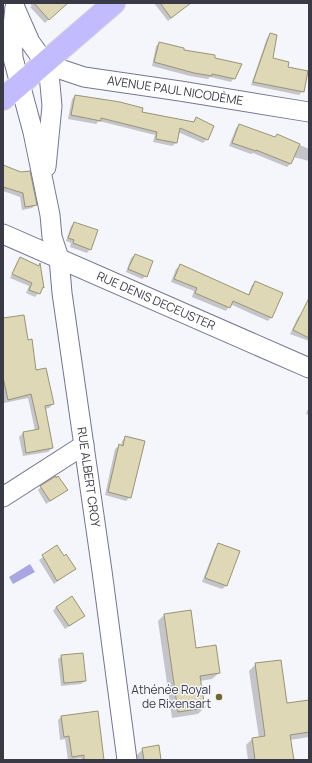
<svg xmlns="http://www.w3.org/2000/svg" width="312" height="763" font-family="Manrope,sans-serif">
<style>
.water{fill:#a9a7e1}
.shadow{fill:#0003}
.building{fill:#ded8b6;stroke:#999474}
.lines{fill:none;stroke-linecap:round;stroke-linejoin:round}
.minor-casing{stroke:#767593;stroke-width:21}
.major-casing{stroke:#d4d4d7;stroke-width:24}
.minor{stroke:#fff;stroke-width:19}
.major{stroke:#c2bcfe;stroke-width:22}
.poi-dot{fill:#706734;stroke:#f5f6fc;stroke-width:1.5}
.labels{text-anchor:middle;stroke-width:3;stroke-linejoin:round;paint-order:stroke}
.street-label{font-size:12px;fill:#3a3a47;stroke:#f5f6fc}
.poi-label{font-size:12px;fill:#3a3a47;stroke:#f5f6fc;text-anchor:end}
</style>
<rect width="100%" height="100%" fill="#f5f6fc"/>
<path class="water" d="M 30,564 L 35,572 L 13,584 L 9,577 Z"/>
<path class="shadow" d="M 29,3 L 63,3 L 61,8 L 45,23 L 30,7 L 32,6 Z
M 154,3 L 186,3 L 187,5 L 168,21 Z
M 271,34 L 271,59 L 303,91 L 299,95 L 251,85 L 267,38 Z
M 160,43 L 184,51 L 214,59 L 234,78 L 231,82 L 210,77 L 208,79 L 190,76 L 152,66 L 156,46 Z
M 75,96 L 141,112 L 192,122 L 196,119 L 207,139 L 203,143 L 178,132 L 176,143 L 172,146 L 153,142 L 155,135 L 99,121 L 96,124 L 68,119 L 72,99 Z
M 239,125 L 274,138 L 277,135 L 309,149 L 309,161 L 293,157 L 290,164 L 287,167 L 253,153 L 251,154 L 229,146 L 236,128 Z
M 3,166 L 36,205 L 32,208 L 22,210 L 20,197 L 3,191 Z
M 75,223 L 90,249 L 87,253 L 70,247 L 71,243 L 66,241 L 71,226 Z
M 135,255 L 146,276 L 142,279 L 126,272 L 131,258 Z
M 20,258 L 37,267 L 39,265 L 43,288 L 35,297 L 26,293 L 29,286 L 10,278 L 17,262 Z
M 180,266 L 248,295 L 252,285 L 256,282 L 271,317 L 268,321 L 230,304 L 226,311 L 192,297 L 194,291 L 171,282 L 176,269 Z
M 302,314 L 309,317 L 309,341 L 290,334 L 298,317 Z
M 3,319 L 27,341 L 35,371 L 53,404 L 49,408 L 45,409 L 52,448 L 48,452 L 23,456 L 19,437 L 23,433 L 35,430 L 28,398 L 4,403 Z
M 309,407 L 309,415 L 306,414 Z
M 126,437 L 130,497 L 126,501 L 105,495 L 115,449 L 119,446 L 121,446 L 122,441 Z
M 56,479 L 63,493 L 46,504 L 38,490 L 41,487 Z
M 218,544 L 239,552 L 226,586 L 222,589 L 202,582 L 215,548 Z
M 57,547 L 64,557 L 74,569 L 54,584 L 39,560 Z
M 56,607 L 80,619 L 65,629 L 53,611 Z
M 164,615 L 219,673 L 212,679 L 200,681 L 204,708 L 198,714 L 172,718 L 158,621 Z
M 62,656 L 85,681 L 81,684 L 61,686 L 58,659 Z
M 256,664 L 286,704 L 309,701 L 309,737 L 290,740 L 293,760 L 248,760 L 246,745 L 252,739 L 259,738 L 249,671 Z
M 61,717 L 104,760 L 81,760 L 81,758 L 68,760 L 65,739 L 60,740 L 58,720 Z
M 143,749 L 160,760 L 137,760 L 137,755 Z"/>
<path class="building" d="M 34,3 L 68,3 L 49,20 Z
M 160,3 L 191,3 L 171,18 Z
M 270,33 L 277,35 L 273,58 L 289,62 L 288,67 L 308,71 L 304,92 L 253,82 Z
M 159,42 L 184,48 L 184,50 L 215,55 L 215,58 L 242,64 L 235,79 L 212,74 L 212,76 L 194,73 L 154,62 Z
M 75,95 L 120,102 L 143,108 L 142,112 L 194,122 L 196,117 L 214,126 L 208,140 L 180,128 L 177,143 L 156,139 L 157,132 L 101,118 L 101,121 L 71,115 Z
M 239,124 L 275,137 L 277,134 L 300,144 L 291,164 L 256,150 L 256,151 L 232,143 Z
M 3,165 L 21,172 L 30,171 L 37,205 L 25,207 L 23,193 L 3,187 Z
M 74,222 L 98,230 L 91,250 L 73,243 L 74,240 L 68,238 Z
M 135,254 L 153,261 L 147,277 L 128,269 Z
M 20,257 L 39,266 L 40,263 L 44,288 L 43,287 L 40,294 L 29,290 L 32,283 L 12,274 Z
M 180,264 L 249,295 L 255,281 L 283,293 L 272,318 L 233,301 L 230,308 L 195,293 L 197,288 L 174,279 Z
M 309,298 L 309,338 L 293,330 Z
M 24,315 L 28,340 L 32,339 L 36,370 L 46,368 L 54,404 L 45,406 L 53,448 L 26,453 L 23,432 L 39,429 L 31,394 L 8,400 L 3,377 L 3,318 Z
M 125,436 L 145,441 L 131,498 L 108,492 L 119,444 L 123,446 Z
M 56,476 L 56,478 L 58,476 L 68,490 L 50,501 L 40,486 Z
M 218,543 L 240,551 L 227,586 L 205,578 Z
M 57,545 L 64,556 L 66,554 L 76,569 L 57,581 L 42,555 Z
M 72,596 L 85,616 L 69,626 L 56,607 Z
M 191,610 L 196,648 L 216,645 L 220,673 L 200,676 L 205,708 L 178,712 L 164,614 Z
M 83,653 L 86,681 L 64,683 L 61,655 Z
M 281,660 L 287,703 L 309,700 L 309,732 L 290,735 L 294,760 L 255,760 L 252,738 L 265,736 L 255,663 Z
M 98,711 L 104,760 L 84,760 L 84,755 L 72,757 L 69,736 L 64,737 L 61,716 Z
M 159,745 L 161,760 L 144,760 L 142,748 Z"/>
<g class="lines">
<g class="minor-casing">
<g id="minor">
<path id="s1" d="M 15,8 L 12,34 L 13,58 L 33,132 L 50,215 L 52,237 L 59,258 L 62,293 L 102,571 L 127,760"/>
<path d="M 15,8 L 30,42 L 45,63 L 49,74 L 52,106 L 46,167"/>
<path id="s2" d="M 45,63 L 51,64 L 60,69 L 84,77 L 180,91 L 309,112"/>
<path id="s3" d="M 3,234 L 309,368"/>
<path d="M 3,497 L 84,445"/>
</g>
</g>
<g class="major-casing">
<path id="major" d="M 3,99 L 114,3"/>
</g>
<use href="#minor" class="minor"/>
<use href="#major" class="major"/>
</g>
<circle class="poi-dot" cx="219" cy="697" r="4"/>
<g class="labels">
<g class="street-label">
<text dy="4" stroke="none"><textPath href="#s2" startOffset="134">AVENUE PAUL NICODÈME</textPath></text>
<text dy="4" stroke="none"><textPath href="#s3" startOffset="167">RUE DENIS DECEUSTER</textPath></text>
<text dy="4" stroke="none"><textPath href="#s1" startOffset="477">RUE ALBERT CROY</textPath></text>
</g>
<g class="poi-label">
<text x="211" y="694">Athénée Royal<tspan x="211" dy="14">de Rixensart</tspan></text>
</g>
</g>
<rect width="312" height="763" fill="none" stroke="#3a3a47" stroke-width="8"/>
</svg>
